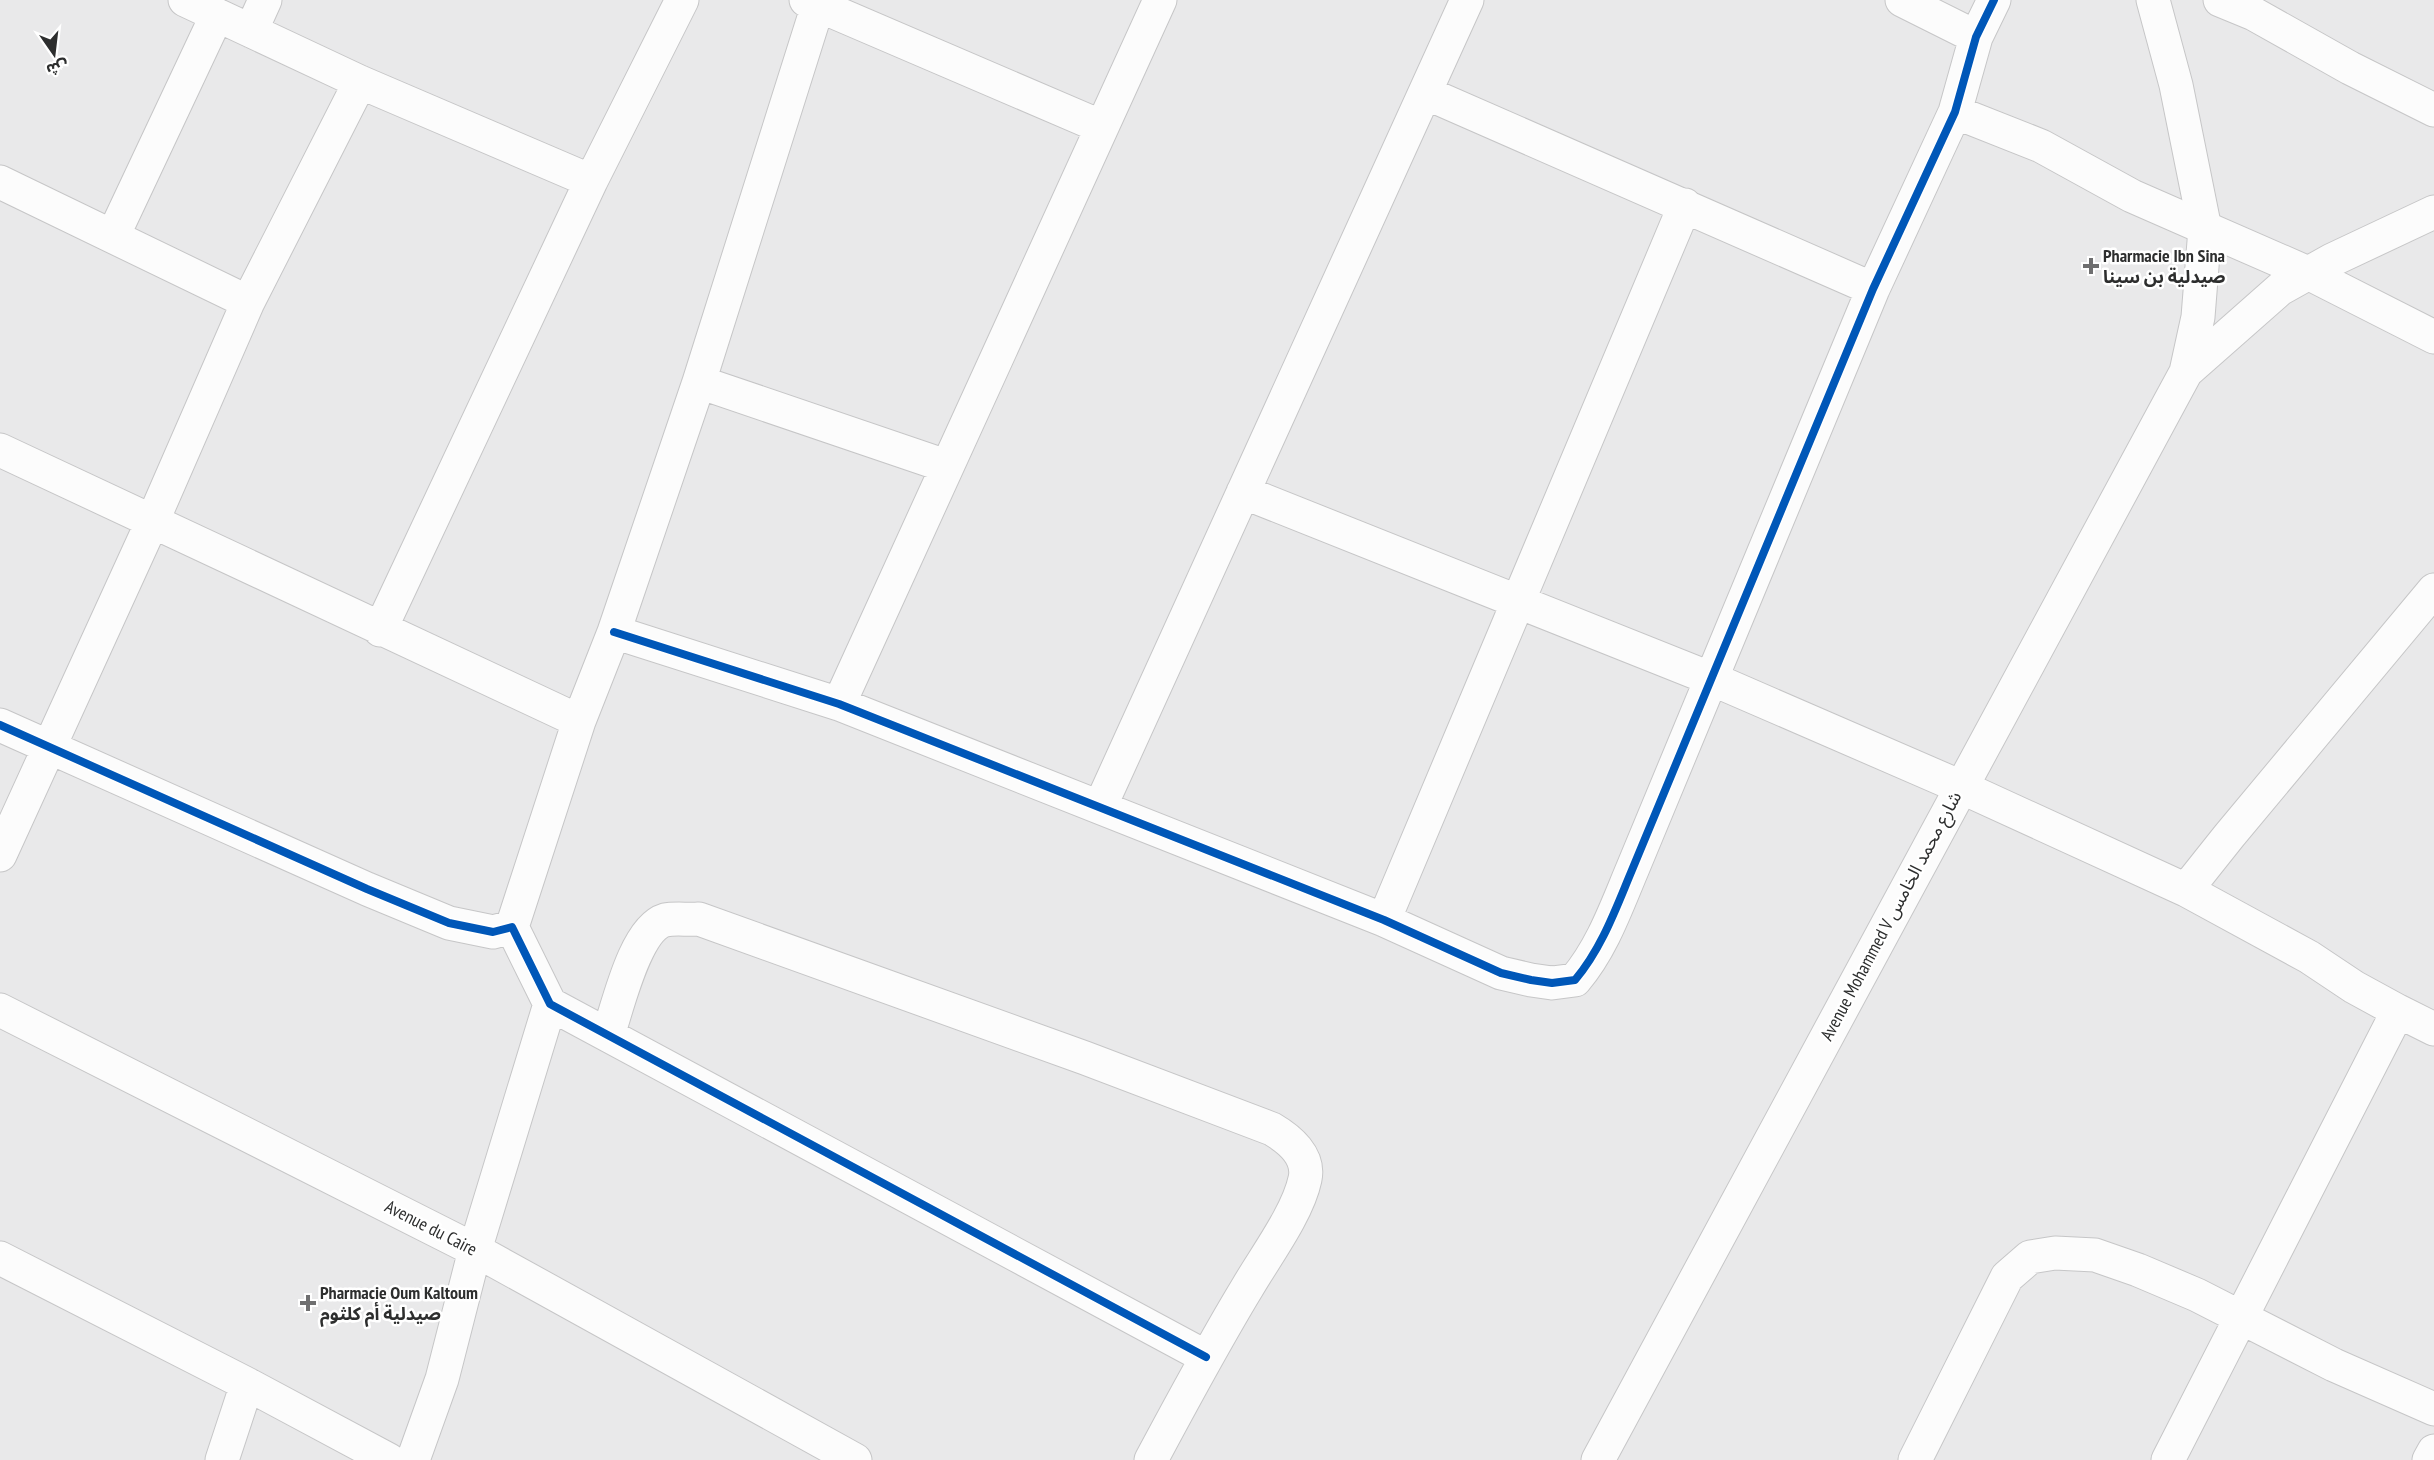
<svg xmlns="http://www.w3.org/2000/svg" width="2434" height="1460" font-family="'PT Sans Narrow','Noto Sans Arabic',sans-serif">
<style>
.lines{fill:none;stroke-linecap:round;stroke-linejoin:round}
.minor-casing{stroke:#c6c6c7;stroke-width:35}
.major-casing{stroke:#c6c6c7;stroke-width:35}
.minor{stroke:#fcfcfc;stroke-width:33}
.major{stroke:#fcfcfc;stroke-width:33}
.cycleway-casing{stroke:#fff;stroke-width:11}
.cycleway{stroke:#0057b8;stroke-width:8}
.poi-dot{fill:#6f6f70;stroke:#fff;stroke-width:2}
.labels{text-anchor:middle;stroke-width:5;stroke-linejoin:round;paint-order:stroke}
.poi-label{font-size:18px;font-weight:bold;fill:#2d2e2e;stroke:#fff;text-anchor:start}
.street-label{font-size:18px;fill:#2d2e2e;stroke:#fff}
</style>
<rect width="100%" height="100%" fill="#e9e9ea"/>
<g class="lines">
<g class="minor-casing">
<path id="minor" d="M 185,0 L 360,82 L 591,181
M 806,0 L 1102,127
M 1902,0 L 1976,37
M 251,31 L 265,0
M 1426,93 L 1873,289
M 1955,112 L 2041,146 L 2132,196 L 2308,273 L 2434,337
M 0,182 L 248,302
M 113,236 L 217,15
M 699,382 L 946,466
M 0,450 L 579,721
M 1243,492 L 1712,679 L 1961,787 L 2186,890
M 380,630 L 591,181 L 682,0
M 614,632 L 839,704 L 1384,920 L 1501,973 L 1531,980 L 1552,983 L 1575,980 C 1602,948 1616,908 1632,870 L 1873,289 L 1955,112 L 1976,37 L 1994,0
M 839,704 L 1160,0
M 0,725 L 367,889 L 449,923 L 493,932 L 512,927 L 550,1004 L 1206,1357
M 1100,807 L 1467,0
M 0,855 L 153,520 L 248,302 L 360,82
M 1384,920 L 1685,205
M 512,927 L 579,721 L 614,632 L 699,382 L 818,5
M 0,1010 L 475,1250 L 855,1460
M 2398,1011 L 2434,1029
M 608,1035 C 618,1006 635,929 665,920 C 675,918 689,920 699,919 L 1085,1058 L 1272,1129 C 1289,1139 1310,1156 1305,1179 C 1298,1213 1265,1257 1247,1288 C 1213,1344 1182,1402 1151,1460
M 0,1258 L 247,1384 L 389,1460
M 222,1460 L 247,1384
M 413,1460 L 442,1379 L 475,1250 L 550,1004
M 1915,1460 L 2007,1277 L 2030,1257 L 2055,1253 L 2095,1255 L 2138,1270 L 2197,1295 L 2334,1365 L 2434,1409
M 2168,1460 L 2398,1011 L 2354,987 L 2309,957 L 2186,890 L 2229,836 L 2434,590
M 2429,1460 L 2434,1451"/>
</g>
<g class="major-casing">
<path id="major" d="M 2220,0 L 2254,14 L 2350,68 L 2434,110
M 2186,372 L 2280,289 L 2332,260 L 2434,212
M 1598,1460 L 2186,372 L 2198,317 L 2205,229 L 2176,85 L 2153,0"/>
</g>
<use href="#minor" class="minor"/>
<use href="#major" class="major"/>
<g class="cycleway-casing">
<path id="cycleway" d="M 614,632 L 839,704 L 1384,920 L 1501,973 L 1531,980 L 1552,983 L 1575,980 C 1602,948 1616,908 1632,870 L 1873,289 L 1955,112 L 1976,37 L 1994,0
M 0,725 L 367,889 L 449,923 L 493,932 L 512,927 L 550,1004 L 1206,1357"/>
</g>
<use href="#cycleway" class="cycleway"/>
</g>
<g class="poi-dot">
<path d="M2088 257h6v6h6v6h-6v6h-6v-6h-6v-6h6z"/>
<path d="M305 1294h6v6h6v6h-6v6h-6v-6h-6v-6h6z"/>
</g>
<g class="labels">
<g class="poi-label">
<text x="2103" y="262">Pharmacie Ibn Sina<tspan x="2103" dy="21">صيدلية بن سينا</tspan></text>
<text x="320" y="1299">Pharmacie Oum Kaltoum<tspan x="320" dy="21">صيدلية أم كلثوم</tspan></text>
</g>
<g class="street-label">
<text transform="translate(1891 916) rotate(-62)" y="6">Avenue Mohammed V شارع محمد الخامس</text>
<text transform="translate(431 1228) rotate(27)" y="6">Avenue du Caire</text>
</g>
</g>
<g transform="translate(54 54) rotate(166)" stroke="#ffffff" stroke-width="4.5" paint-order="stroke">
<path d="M0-4.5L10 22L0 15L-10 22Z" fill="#2d2e2e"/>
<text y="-9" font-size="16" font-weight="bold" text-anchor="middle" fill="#2d2e2e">ش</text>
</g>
</svg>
